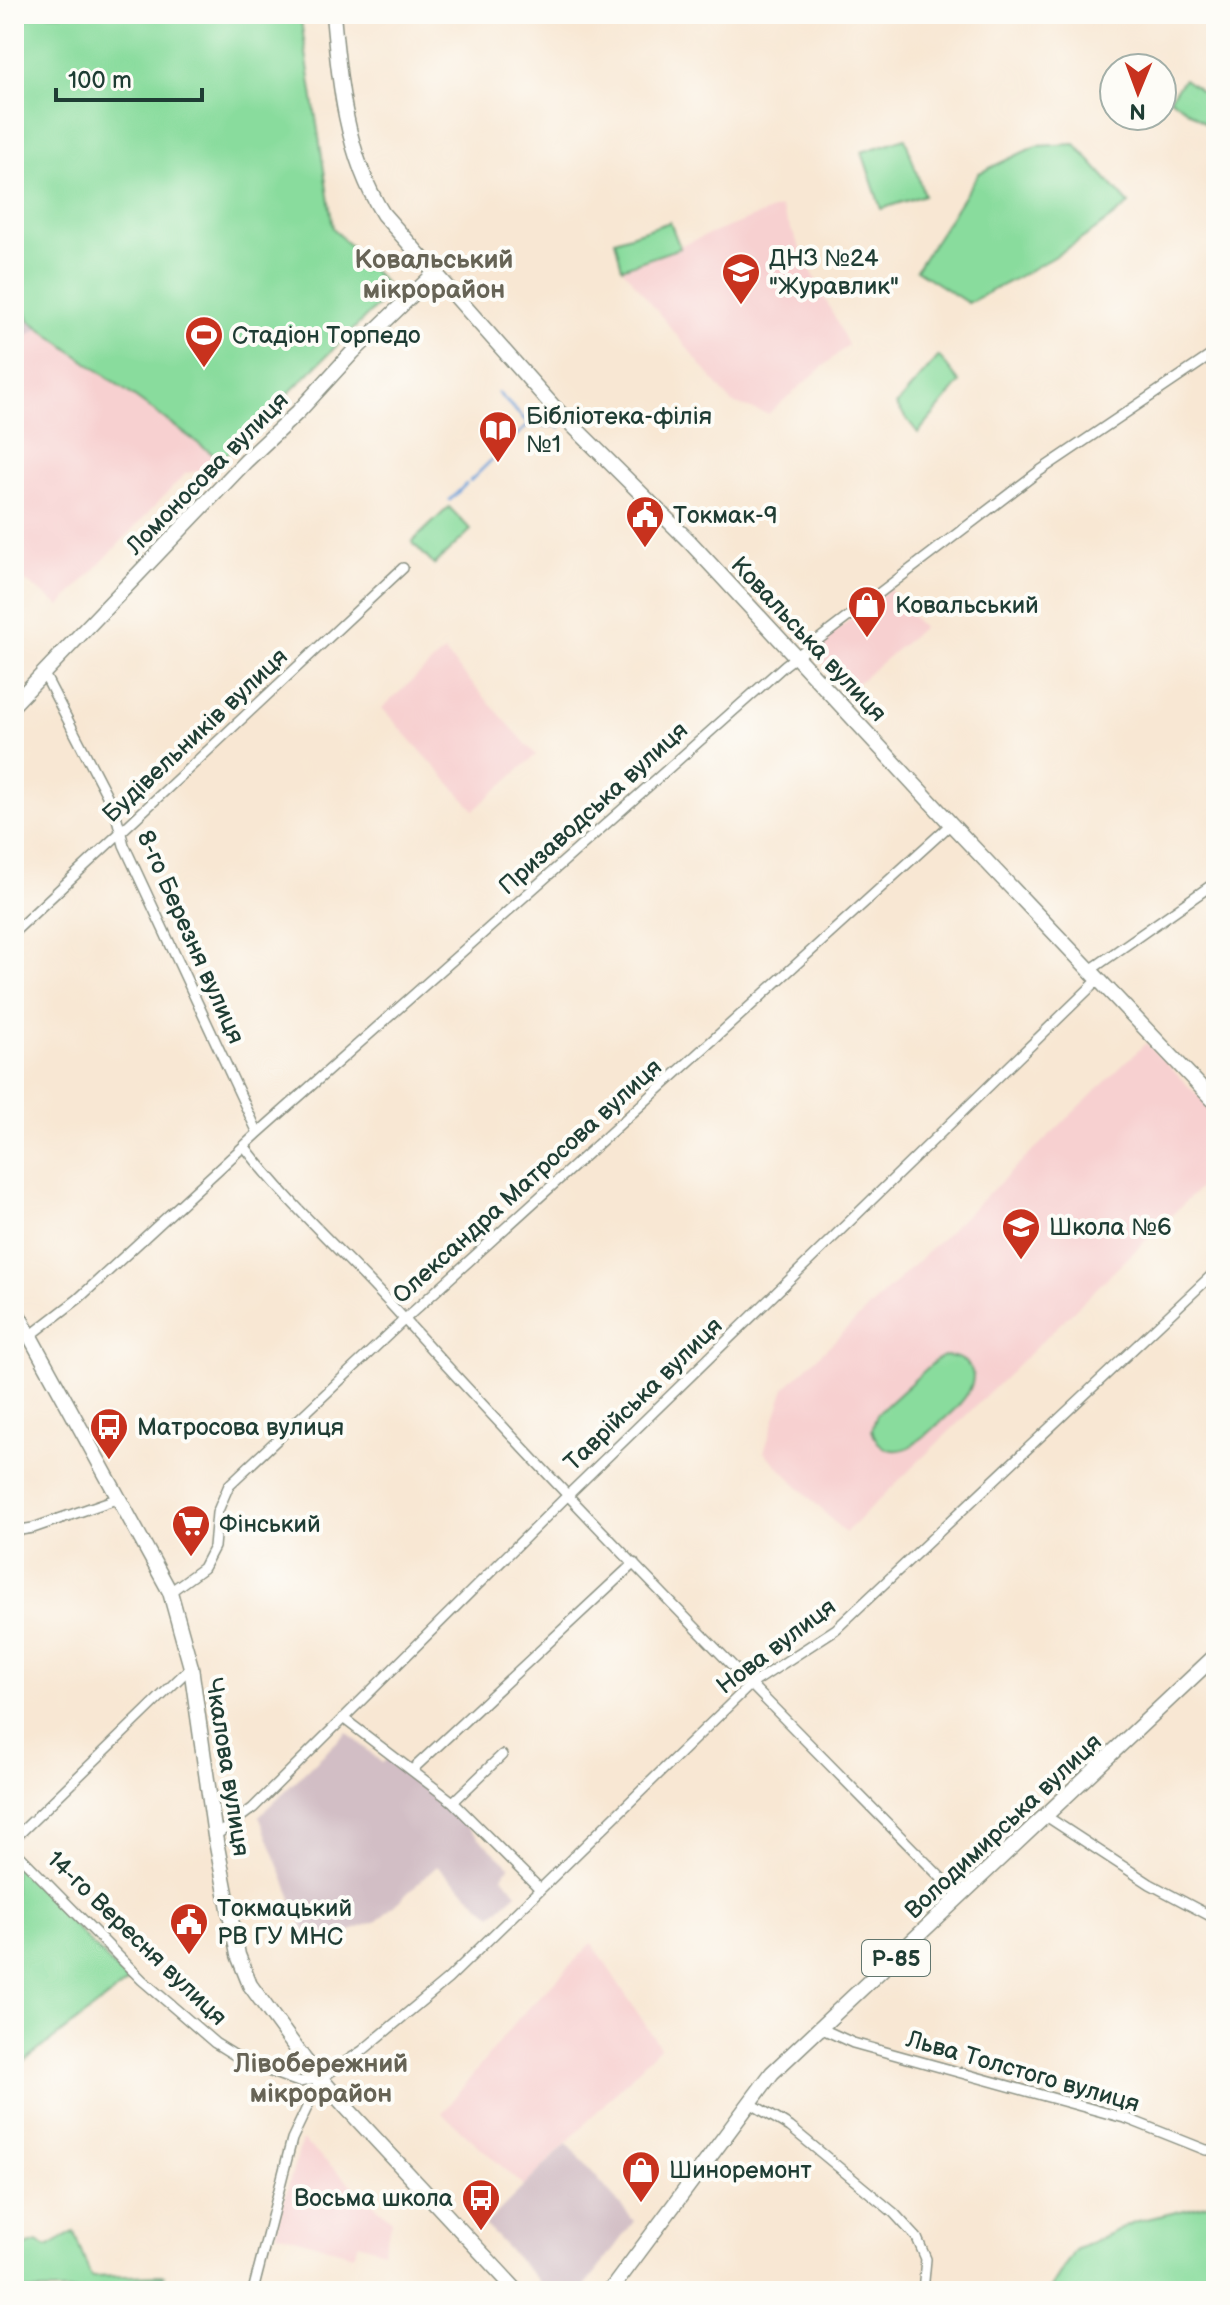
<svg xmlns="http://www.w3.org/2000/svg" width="1230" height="2305" font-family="'Balsamiq Sans',sans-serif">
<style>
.built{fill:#f7d0d0}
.industrial{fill:#d2bec5}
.green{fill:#89dc9d;stroke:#548c68;stroke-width:2}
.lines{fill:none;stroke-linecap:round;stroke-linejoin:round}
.stream{stroke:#6a9dd6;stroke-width:3}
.street-casing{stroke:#8c9284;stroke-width:12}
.secondary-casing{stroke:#8c9284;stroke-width:17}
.primary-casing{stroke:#8c9284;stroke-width:17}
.street{stroke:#fff;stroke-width:9}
.secondary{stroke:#fff;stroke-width:14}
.primary{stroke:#fff;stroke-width:14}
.labels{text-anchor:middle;stroke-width:8;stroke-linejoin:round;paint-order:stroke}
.shield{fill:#fdfcf7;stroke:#62766e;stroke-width:2}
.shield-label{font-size:22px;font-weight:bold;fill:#1f3d34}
.poi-label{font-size:24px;fill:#1f3d34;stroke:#fdfcf7;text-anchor:start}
.street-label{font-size:24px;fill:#1f3d34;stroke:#fdfcf7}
.neighbourhood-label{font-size:26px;font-weight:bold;fill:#676456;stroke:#fdfcf7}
</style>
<rect width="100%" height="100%" fill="#fdfcf7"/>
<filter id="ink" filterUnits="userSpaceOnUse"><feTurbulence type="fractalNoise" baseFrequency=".0125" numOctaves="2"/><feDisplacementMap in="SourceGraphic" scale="16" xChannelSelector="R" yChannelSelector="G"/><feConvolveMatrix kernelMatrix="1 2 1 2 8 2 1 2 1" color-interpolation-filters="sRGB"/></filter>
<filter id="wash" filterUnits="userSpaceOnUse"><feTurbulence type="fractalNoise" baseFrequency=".006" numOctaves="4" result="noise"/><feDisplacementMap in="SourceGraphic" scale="32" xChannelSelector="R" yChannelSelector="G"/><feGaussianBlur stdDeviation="1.8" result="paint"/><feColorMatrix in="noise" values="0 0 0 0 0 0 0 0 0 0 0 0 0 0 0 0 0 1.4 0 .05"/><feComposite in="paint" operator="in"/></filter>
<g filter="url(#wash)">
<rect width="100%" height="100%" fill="#f8e7d3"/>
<path class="built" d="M 780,207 L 848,345 L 768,414 L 732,403 L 622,268 Z
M 40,328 L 221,460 L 213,468 L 186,473 L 60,606 L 14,573 L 14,343 Z
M 889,589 L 922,628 L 848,691 L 811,650 Z
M 444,652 L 536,755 L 474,810 L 382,708 Z
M 1146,1043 L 1216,1114 L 1216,1172 L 845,1533 L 764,1452 L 785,1388 Z
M 592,1943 L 660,2047 L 524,2186 L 442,2113 L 516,2021 Z
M 302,2140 L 392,2220 L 383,2251 L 358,2243 L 353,2255 L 277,2233 L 282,2207 Z"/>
<path class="industrial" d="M 14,279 L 29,320 L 40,328 L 14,343 Z
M 347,1732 L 382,1763 L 390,1756 L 510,1866 L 502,1876 L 517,1893 L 492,1915 L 437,1866 L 377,1921 L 311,1946 L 259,1816 Z
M 567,2143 L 634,2221 L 582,2291 L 548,2291 L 485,2225 Z"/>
<path class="green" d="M 42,14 L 300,14 L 333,228 L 392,291 L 221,460 L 29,320 L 14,279 L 14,18 L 23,19 Z
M 1184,79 L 1216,102 L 1216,131 L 1170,98 Z
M 905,138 L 924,195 L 881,209 L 862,152 Z
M 1075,144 L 1129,204 C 1080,245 1025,274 968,303 L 916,270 L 979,173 L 1036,146 Z
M 670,222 L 680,248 L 622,268 L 615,240 Z
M 939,356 L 960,383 L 918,433 L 896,405 Z
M 449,507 L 471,530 L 434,565 L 412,542 Z
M 944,1356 C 955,1356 965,1359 971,1369 C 984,1394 930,1430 913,1445 C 896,1455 878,1451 872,1430 L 877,1414 L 935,1361 Z
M 14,1863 L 128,1982 L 14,2069 Z
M 1214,2203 L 1216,2291 L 1049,2291 L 1075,2250 L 1134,2222 Z
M 74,2232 L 91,2277 L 164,2275 L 156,2291 L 14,2291 L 14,2250 L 37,2242 L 47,2247 Z"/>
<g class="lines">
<path class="stream" d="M 498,393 L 529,424
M 534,425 L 553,426
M 558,427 L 560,427
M 513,439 L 527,426
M 470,481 L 510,442
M 450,500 L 466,484"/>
</g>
</g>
<g filter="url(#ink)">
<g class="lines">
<g class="street-casing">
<path id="street" d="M 43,672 L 115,811 L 124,845 L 258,1133
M 14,932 L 403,568
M 1089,971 L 1216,882
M 245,1147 C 294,1211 352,1260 405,1320 C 584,1518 773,1707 960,1897
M 30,1336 L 78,1299 L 258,1133 L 785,665 L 1038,472 L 1216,352
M 14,1531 L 33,1528 L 119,1498
M 170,1592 L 203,1568 L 214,1547 L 217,1513 L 229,1485 L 405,1319 L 951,824
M 343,1718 L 453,1802 L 540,1889
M 413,1769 L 634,1563
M 453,1802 L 502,1755
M 1046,1816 L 1150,1884 L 1216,1919
M 215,1836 L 253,1808 L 567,1496 L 1098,980
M 14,1839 L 191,1667
M 14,1850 L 142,1980 L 215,2043 L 249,2064 L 299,2082 L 321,2078 L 362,2051 L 448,1979 L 750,1685 L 836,1629 L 1216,1271
M 820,2028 L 853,2043 L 1128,2119 L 1206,2150 L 1216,2150
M 750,2103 L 790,2127 L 894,2213 L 917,2238 L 926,2259 L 923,2291
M 253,2291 L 292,2139 L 321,2078"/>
</g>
<g class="secondary-casing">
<path id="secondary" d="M 333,14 C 339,82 346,155 383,214 L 552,405 L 689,541 L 951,824 L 1216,1103
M 14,704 L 246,461 L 298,412 L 352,353 L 434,274
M 14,1307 L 170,1592 L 191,1667 L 215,1836 L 238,1955 L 250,1985 L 304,2059 L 344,2105 L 517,2291"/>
</g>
<g class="primary-casing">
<path id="primary" d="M 610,2291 L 772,2073 L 1216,1655"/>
</g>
<use href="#street" class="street"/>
<use href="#secondary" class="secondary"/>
<use href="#primary" class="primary"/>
</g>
</g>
<defs>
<g id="school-pin" transform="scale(2)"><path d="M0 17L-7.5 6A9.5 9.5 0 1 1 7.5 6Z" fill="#c8321e" stroke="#fdfcf7"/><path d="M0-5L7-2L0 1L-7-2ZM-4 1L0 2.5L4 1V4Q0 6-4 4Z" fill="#fff"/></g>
<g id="stadium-pin" transform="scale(2)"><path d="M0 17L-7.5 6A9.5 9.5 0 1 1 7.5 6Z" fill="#c8321e" stroke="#fdfcf7"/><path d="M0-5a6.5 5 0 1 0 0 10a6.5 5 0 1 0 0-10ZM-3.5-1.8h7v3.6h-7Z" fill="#fff"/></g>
<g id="library-pin" transform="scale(2)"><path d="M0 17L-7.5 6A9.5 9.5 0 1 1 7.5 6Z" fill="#c8321e" stroke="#fdfcf7"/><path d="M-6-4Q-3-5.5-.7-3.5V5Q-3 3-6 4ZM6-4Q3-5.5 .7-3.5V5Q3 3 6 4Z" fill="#fff"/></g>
<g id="civic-pin" transform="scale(2)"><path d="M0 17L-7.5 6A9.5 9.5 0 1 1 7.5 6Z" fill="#c8321e" stroke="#fdfcf7"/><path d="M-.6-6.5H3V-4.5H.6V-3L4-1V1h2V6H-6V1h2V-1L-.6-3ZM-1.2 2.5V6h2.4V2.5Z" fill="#fff"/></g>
<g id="shop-pin" transform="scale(2)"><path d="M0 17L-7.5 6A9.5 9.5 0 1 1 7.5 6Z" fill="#c8321e" stroke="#fdfcf7"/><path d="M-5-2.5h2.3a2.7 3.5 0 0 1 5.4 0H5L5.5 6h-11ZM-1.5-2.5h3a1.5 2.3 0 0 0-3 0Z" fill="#fff"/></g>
<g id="bus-pin" transform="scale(2)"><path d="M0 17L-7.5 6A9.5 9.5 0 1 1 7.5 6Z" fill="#c8321e" stroke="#fdfcf7"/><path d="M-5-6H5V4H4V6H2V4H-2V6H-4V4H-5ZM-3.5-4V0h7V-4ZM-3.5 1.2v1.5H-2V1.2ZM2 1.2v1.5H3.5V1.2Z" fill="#fff"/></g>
<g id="supermarket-pin" transform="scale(2)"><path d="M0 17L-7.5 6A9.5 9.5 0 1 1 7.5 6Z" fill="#c8321e" stroke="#fdfcf7"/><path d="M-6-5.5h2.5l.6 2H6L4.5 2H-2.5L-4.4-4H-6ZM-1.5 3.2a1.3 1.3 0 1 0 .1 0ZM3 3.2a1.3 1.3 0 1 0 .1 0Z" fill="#fff"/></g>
</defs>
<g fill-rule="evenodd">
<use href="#school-pin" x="741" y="272"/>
<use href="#stadium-pin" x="204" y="335"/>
<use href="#library-pin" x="498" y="430"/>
<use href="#civic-pin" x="645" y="515"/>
<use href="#shop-pin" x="867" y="605"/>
<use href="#school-pin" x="1021" y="1227"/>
<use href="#bus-pin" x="109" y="1427"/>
<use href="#supermarket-pin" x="191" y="1524"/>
<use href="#civic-pin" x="189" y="1922"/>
<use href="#shop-pin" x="641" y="2170"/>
<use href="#bus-pin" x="481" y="2198"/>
</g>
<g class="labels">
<rect class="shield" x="862" y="1940" width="68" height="36" rx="6"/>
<g class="shield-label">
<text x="896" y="1966">Р-85</text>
</g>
<g class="poi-label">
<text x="769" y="266">ДНЗ №24<tspan x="769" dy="28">"Журавлик"</tspan></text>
<text x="232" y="343">Стадіон Торпедо</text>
<text x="526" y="424">Бібліотека-філія<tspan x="526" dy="28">№1</tspan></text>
<text x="673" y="523">Токмак-9</text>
<text x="895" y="613">Ковальський</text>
<text x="1049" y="1235">Школа №6</text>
<text x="137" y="1435">Матросова вулиця</text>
<text x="219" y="1532">Фінський</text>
<text x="217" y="1916">Токмацький<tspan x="217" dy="28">РВ ГУ МНС</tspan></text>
<text x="669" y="2178">Шиноремонт</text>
<text x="453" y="2206" text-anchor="end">Восьма школа</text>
</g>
<g class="street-label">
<text transform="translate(207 473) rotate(-45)" y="8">Ломоносова вулиця</text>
<text transform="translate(809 639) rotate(47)" y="8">Ковальська вулиця</text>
<text transform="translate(195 735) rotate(-43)" y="8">Будівельників вулиця</text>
<text transform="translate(593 808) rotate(-42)" y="8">Призаводська вулиця</text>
<text transform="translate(191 937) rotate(66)" y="8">8-го Березня вулиця</text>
<text transform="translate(527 1181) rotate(-42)" y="8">Олександра Матросова вулиця</text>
<text transform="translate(643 1394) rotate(-44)" y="8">Таврійська вулиця</text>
<text transform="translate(776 1646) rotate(-37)" y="8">Нова вулиця</text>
<text transform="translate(228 1767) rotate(81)" y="8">Чкалова вулиця</text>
<text transform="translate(1003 1826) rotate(-43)" y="8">Володимирська вулиця</text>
<text transform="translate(137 1938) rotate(44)" y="8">14-го Вересня вулиця</text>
<text transform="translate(1023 2071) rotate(16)" y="8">Льва Толстого вулиця</text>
</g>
<g class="neighbourhood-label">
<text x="434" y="268">Ковальський<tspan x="434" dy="30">мікрорайон</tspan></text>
<text x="321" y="2072">Лівобережний<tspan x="321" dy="30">мікрорайон</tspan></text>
</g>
</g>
<rect width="1230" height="2305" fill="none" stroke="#fdfcf7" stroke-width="48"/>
<g transform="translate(1138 92) rotate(181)"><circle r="38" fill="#fdfcf7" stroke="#a4b0a9" stroke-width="2"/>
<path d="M0-6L14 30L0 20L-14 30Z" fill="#c8321e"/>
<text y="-12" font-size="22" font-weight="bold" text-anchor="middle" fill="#1f3d34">N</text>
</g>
<path d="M56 88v12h146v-12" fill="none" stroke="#1f3d34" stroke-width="4"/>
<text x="68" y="88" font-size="24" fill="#1f3d34" stroke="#fdfcf7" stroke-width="6" paint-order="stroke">100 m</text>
</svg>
